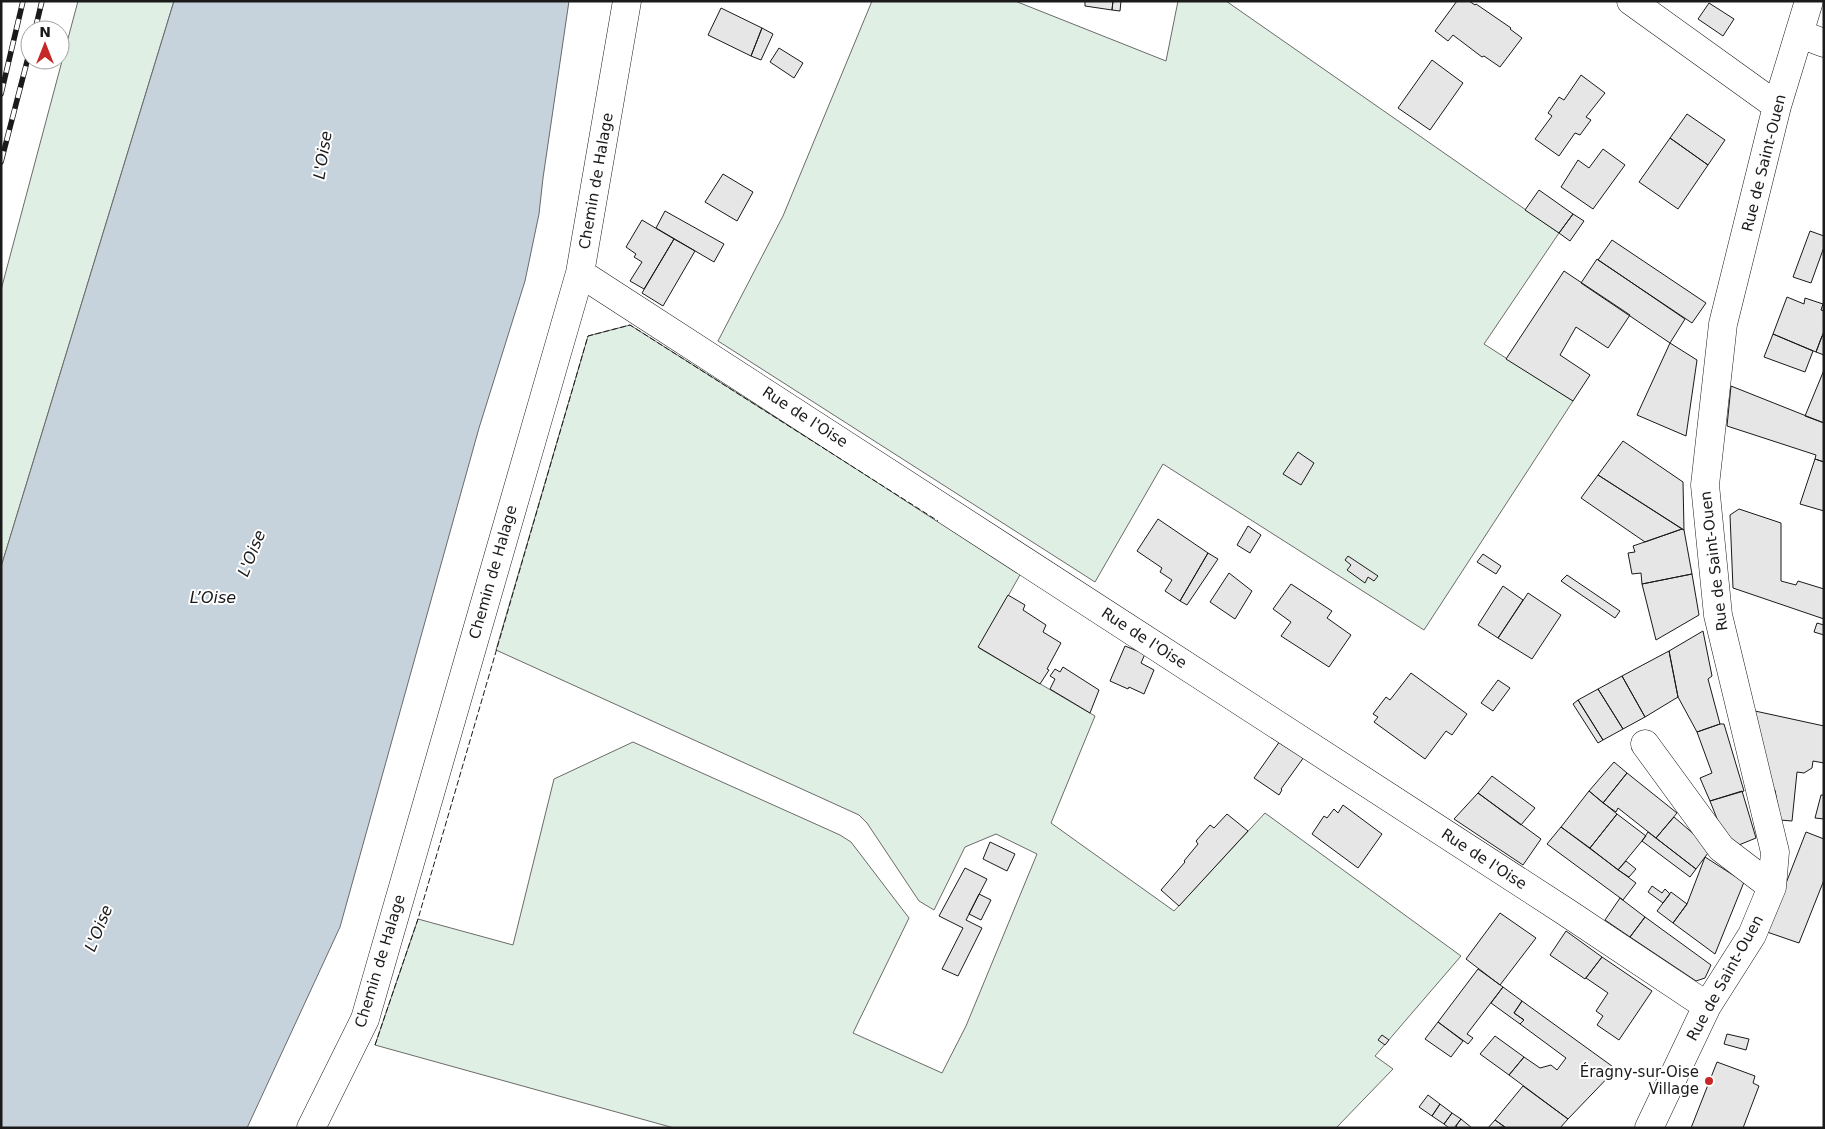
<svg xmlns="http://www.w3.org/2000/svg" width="1825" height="1129" font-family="'DejaVu Sans',sans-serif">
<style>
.green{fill:#e0efe3;stroke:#6a6a6a}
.water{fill:#c6d2dc;stroke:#6a6a6a}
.building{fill:#e6e6e6;stroke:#1a1a1a}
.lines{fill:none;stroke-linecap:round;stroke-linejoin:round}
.minor-casing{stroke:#1a1a1a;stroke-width:29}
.minor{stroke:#fff;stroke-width:28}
.rail-casing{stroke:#1a1a1a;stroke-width:5.5}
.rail{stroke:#fff;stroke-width:4;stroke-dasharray:11;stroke-linecap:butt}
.fence{stroke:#1a1a1a;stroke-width:1;stroke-dasharray:6 2.5;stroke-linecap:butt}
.poi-dot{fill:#c62828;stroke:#fff;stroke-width:2}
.labels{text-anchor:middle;stroke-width:4;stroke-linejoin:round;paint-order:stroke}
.street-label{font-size:15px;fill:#1a1a1a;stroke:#fff}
.poi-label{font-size:15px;fill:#1a1a1a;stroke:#fff;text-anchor:end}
.water-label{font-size:16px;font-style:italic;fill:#1a1a1a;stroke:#fff}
</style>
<rect width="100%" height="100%" fill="#fff"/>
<path class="green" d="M 78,1 L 174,1 L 1,567 L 1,290 Z
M 872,1 L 1015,1 L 1166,61 L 1178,1 L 1226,1 L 1559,233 L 1484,344 L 1573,401 L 1424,630 L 1163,464 L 1095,582 L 718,341 L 783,216 Z
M 630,325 L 1021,573 L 979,648 L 1095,716 L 1051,823 L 1174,911 L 1265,813 L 1461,956 L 1375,1056 L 1393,1069 L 1336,1128 L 674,1128 L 375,1045 L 418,919 L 513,945 L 554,779 L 633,742 L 840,835 L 851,842 L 909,918 L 853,1033 L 942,1073 L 966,1026 L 1037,854 L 996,834 L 965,847 L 934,910 L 919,901 L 867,823 L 859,815 L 496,650 L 588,336 Z"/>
<path class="water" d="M 174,1 L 569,1 L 543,178 L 539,214 L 525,281 L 479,428 L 340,927 L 247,1128 L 1,1128 L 1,567 Z"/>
<path class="building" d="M 1085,1 L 1113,1 L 1112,10 L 1085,6 Z
M 1113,1 L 1121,1 L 1120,11 L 1112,10 Z
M 1457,1 L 1469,1 L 1475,5 L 1476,4 L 1511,28 L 1510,29 L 1522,38 L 1500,67 L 1484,56 L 1482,57 L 1453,35 L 1448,41 L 1435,31 Z
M 1709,3 L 1734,19 L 1723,36 L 1698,19 Z
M 721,8 L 762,28 L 751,56 L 708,35 Z
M 762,28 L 773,34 L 761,60 L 751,56 Z
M 779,48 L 803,63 L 794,78 L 770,62 Z
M 1432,60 L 1463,83 L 1430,130 L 1398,108 Z
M 1581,75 L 1605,93 L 1586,117 L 1591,120 L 1580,135 L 1575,133 L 1559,156 L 1535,139 L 1552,116 L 1548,113 L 1559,97 L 1564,100 Z
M 1687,114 L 1725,140 L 1708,165 L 1670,138 Z
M 1670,138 L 1708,165 L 1678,209 L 1639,182 Z
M 1603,149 L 1625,165 L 1593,209 L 1561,187 L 1578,160 L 1589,168 Z
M 723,174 L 753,192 L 737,221 L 705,202 Z
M 1539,190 L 1573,214 L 1559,233 L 1525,210 Z
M 665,211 L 724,244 L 714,262 L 656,228 Z
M 1573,214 L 1584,221 L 1570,241 L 1559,233 Z
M 642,220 L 674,239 L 644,289 L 630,281 L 642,262 L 634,257 L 636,254 L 626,247 Z
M 1810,231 L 1824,236 L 1824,247 L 1811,283 L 1793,277 Z
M 674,239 L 695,251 L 663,306 L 642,293 Z
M 1612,240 L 1706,303 L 1692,323 L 1598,260 Z
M 1597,259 L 1685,319 L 1670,343 L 1581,283 Z
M 1564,271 L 1630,315 L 1608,348 L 1576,327 L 1560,355 L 1590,375 L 1573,401 L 1506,359 Z
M 1787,297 L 1804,304 L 1805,298 L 1823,304 L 1821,310 L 1824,311 L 1824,331 L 1816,352 L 1773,334 Z
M 1773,334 L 1813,351 L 1805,372 L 1764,357 Z
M 1822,336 L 1824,336 L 1824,355 L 1816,352 Z
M 1670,343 L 1697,360 L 1686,436 L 1637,415 Z
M 1824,370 L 1824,423 L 1805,416 Z
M 1731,386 L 1824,423 L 1824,462 L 1815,459 L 1816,455 L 1727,426 Z
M 1623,441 L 1683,482 L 1684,530 L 1598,475 Z
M 1298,452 L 1314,463 L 1301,485 L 1283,474 Z
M 1815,459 L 1824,462 L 1824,511 L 1800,504 Z
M 1598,475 L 1682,529 L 1645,542 L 1581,498 Z
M 1739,509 L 1781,523 L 1781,581 L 1796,585 L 1798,581 L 1824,589 L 1824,619 L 1733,588 L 1730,515 Z
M 1158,519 L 1208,553 L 1180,601 L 1165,591 L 1172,580 L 1160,572 L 1162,568 L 1137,551 Z
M 1248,526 L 1261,535 L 1250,553 L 1237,545 Z
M 1682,529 L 1684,530 L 1692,574 L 1642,584 L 1641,573 L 1632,574 L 1628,553 L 1635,552 L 1633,546 Z
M 1208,553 L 1218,559 L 1187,605 L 1180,601 Z
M 1483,554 L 1501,566 L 1496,574 L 1477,562 Z
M 1348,556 L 1378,576 L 1374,581 L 1368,577 L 1365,583 L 1347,570 L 1351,565 L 1345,560 Z
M 1229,573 L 1252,591 L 1235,619 L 1210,602 Z
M 1692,574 L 1699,615 L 1656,640 L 1642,584 Z
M 1567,575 L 1620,611 L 1615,618 L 1561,581 Z
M 1291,584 L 1332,611 L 1327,618 L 1351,635 L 1329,667 L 1281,636 L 1291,622 L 1273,609 Z
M 1503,586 L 1523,600 L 1498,638 L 1478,625 Z
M 1528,593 L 1561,615 L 1532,659 L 1498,638 Z
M 1008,595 L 1025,605 L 1023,610 L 1046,625 L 1043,632 L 1061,643 L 1047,669 L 1049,670 L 1040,684 L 978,647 Z
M 1817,623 L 1824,625 L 1824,635 L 1814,632 Z
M 1703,631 L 1712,676 L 1708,679 L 1720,724 L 1697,732 L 1678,697 L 1669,651 Z
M 1125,646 L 1145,654 L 1141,663 L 1154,670 L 1144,694 L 1129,687 L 1128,689 L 1110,681 Z
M 1669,651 L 1678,697 L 1645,717 L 1622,676 Z
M 1063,667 L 1099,690 L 1090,713 L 1050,689 L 1055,679 L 1050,676 L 1055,669 L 1060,672 Z
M 1411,673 L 1467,714 L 1452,735 L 1446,731 L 1425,759 L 1374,722 L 1378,717 L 1373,714 L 1386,697 L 1390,700 Z
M 1622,676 L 1645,717 L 1623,729 L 1598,689 Z
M 1498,680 L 1510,688 L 1493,711 L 1481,703 Z
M 1598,689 L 1623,729 L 1603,740 L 1578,700 Z
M 1578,700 L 1603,740 L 1598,743 L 1573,704 Z
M 1755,711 L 1824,726 L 1824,763 L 1813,761 L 1812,768 L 1804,773 L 1797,772 L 1792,821 L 1780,820 L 1775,790 L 1771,790 Z
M 1720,724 L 1724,724 L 1744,791 L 1710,801 L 1700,778 L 1712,773 L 1697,732 Z
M 1280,741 L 1304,757 L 1281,789 L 1282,790 L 1279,795 L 1254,778 Z
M 1614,762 L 1627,773 L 1603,803 L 1589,791 Z
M 1627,773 L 1677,813 L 1656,838 L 1618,808 L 1616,812 L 1603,803 Z
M 1492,776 L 1535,808 L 1521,825 L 1478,793 Z
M 1589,791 L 1617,814 L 1590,848 L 1561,827 Z
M 1742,791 L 1756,838 L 1729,849 L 1710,801 Z
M 1478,793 L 1541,839 L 1523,865 L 1454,819 Z
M 1821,795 L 1824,795 L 1824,819 L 1815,818 Z
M 1343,805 L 1382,834 L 1358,868 L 1312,834 L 1324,816 L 1327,818 L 1334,809 L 1338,813 Z
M 1227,814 L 1248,831 L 1179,906 L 1161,890 L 1185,862 L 1184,861 L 1198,844 L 1196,841 L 1210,825 L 1214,828 Z
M 1617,814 L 1646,836 L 1618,870 L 1590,848 Z
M 1674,817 L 1711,849 L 1696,869 L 1656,838 Z
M 1561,827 L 1636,883 L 1623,900 L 1547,844 Z
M 1648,832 L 1696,869 L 1690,877 L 1642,841 Z
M 1806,832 L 1824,839 L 1824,880 L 1799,943 L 1767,932 Z
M 990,842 L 1015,854 L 1007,871 L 983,859 Z
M 1705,857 L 1744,882 L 1715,954 L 1673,923 L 1687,904 Z
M 1626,861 L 1636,869 L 1629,877 L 1618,870 Z
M 965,868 L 987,879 L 966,920 L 982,928 L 958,976 L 942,969 L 963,928 L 939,916 Z
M 1652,886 L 1662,893 L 1665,889 L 1670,894 L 1663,903 L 1648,892 Z
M 1671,892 L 1687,904 L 1673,923 L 1657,911 Z
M 979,894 L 991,900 L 981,920 L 969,914 Z
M 1620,898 L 1645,917 L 1630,937 L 1605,920 Z
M 1500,913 L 1536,938 L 1500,985 L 1466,959 Z
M 1645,917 L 1711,965 L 1705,978 L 1696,981 L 1630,937 Z
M 1566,931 L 1602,957 L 1585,979 L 1550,955 Z
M 1602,957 L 1652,991 L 1619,1040 L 1597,1025 L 1603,1016 L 1596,1011 L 1608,993 L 1586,978 Z
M 1478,969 L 1503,987 L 1467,1034 L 1473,1038 L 1468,1044 L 1438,1022 Z
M 1503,987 L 1522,1001 L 1514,1013 L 1524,1020 L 1520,1024 L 1491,1003 Z
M 1522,1001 L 1616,1069 L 1568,1119 L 1509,1075 L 1524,1057 L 1540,1068 L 1551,1065 L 1557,1070 L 1566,1058 L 1520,1024 L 1524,1020 L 1514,1013 Z
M 1438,1022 L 1463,1041 L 1451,1057 L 1425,1039 Z
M 1727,1034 L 1749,1039 L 1746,1050 L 1724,1044 Z
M 1382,1035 L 1389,1040 L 1385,1045 L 1378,1040 Z
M 1495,1036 L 1524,1057 L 1509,1075 L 1480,1054 Z
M 1717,1062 L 1755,1076 L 1753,1083 L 1759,1086 L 1743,1128 L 1691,1128 Z
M 1523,1086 L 1568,1119 L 1560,1128 L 1506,1128 L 1495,1120 Z
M 1428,1095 L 1440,1104 L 1432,1116 L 1419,1107 Z
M 1440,1104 L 1452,1113 L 1444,1124 L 1432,1116 Z
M 1452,1113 L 1461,1119 L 1454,1128 L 1449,1128 L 1444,1124 Z
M 1461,1119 L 1472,1128 L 1458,1128 L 1456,1126 Z
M 1495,1120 L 1505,1127 L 1488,1128 Z"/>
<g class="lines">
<g class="minor-casing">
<path id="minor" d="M 1631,1 L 1777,106
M 1800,34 L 1824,43
M 580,273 L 1566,912 L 1707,1006
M 1645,744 L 1721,848 L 1772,887
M 311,1128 L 365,1019 L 580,273 L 627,1
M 1649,1128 L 1707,1006 L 1752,935 L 1772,887 L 1775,852 L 1718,615 L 1705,485 L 1723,324 L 1777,106 L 1809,1"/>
</g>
<use href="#minor" class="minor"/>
<g class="rail-casing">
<path id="rail" d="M 35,30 L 42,1
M 1,94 L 23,1
M 1,162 L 30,50"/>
</g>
<use href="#rail" class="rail"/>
<path class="fence" d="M 375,1045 L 418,919 L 588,336 L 630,325 L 938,521"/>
</g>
<circle class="poi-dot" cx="1709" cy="1081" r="5"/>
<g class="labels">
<g class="street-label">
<text transform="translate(1764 163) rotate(-76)" y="5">Rue de Saint-Ouen</text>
<text transform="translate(596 181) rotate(-80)" y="5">Chemin de Halage</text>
<text transform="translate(805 417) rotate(33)" y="5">Rue de l'Oise</text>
<text transform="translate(1714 561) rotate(-97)" y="5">Rue de Saint-Ouen</text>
<text transform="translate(493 572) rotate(-74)" y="5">Chemin de Halage</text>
<text transform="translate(1144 638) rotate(33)" y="5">Rue de l'Oise</text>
<text transform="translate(1484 859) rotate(33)" y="5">Rue de l'Oise</text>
<text transform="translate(380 961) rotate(-73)" y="5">Chemin de Halage</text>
<text transform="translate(1725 978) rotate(-61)" y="5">Rue de Saint-Ouen</text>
</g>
<g class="poi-label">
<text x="1699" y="1077">Éragny-sur-Oise<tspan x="1699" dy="17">Village</tspan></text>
</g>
<g class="water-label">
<text transform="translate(322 155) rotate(-81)" y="6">L'Oise</text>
<text transform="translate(251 553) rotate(-68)" y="6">L'Oise</text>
<text x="213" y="603">L’Oise</text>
<text transform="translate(98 928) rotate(-68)" y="6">L'Oise</text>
</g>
</g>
<rect width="1825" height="1129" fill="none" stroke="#1a1a1a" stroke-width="5"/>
<g transform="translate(45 45)"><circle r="24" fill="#ffffff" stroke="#a3a3a3"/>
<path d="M0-4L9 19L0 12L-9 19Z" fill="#c62828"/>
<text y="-8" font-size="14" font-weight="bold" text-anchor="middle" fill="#1a1a1a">N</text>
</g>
</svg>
